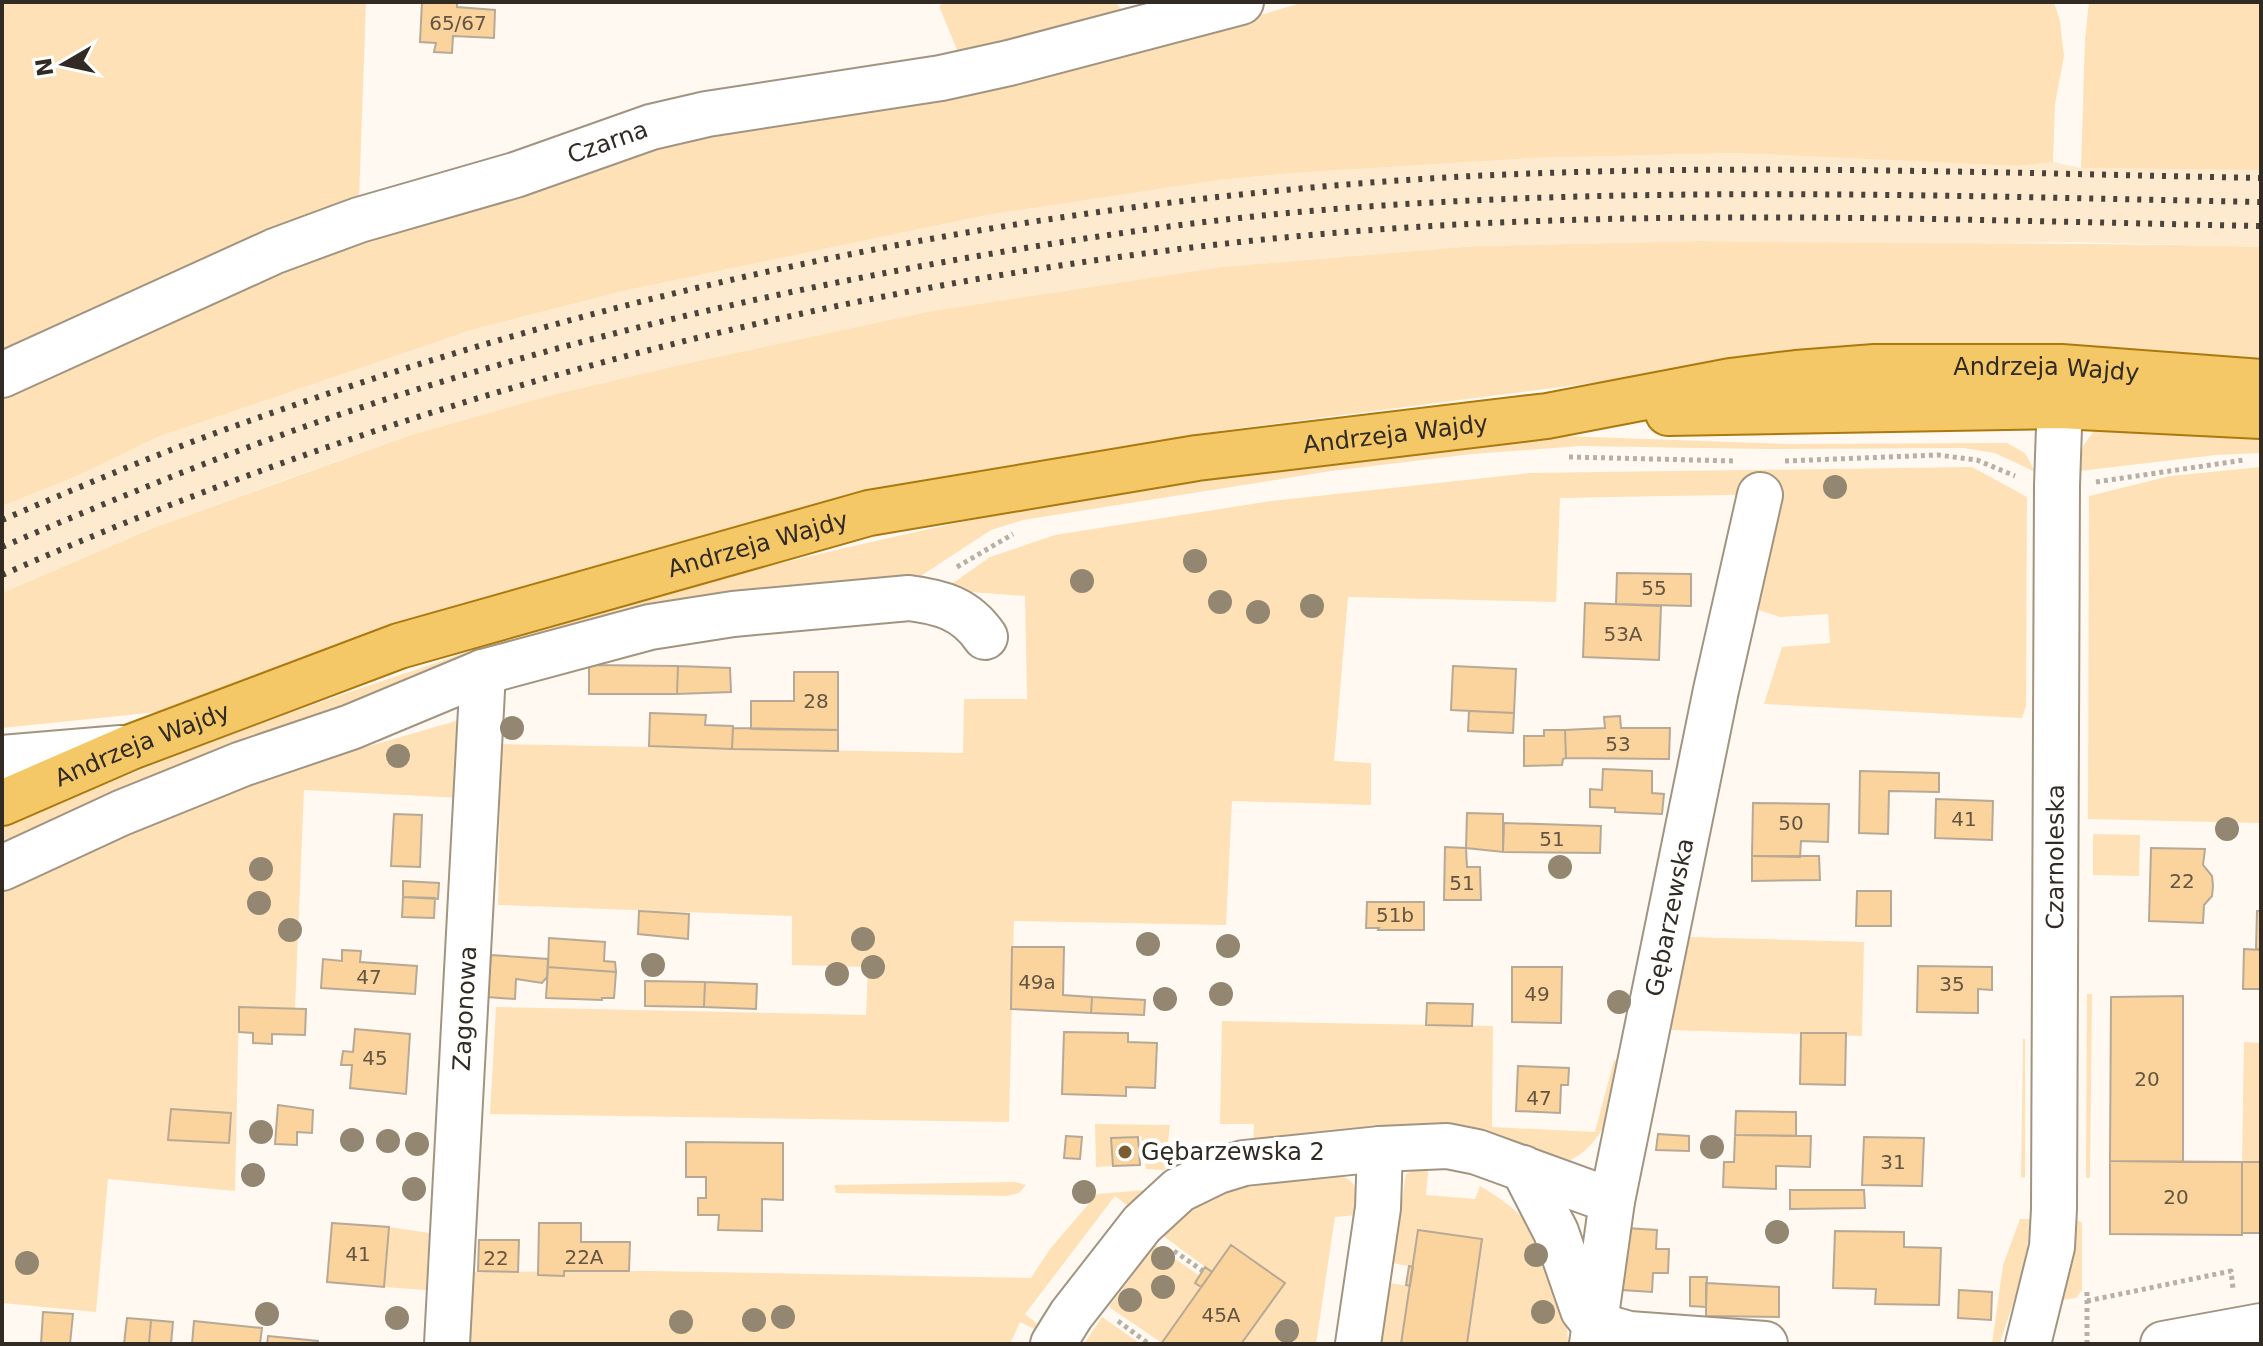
<svg xmlns="http://www.w3.org/2000/svg" width="2263" height="1346" font-family="'DejaVu Sans',sans-serif">
<style>
.built{fill:#fdeacf}
.green{fill:#fee1b7}
.building{fill:#fbd49d;stroke:#b7a996;stroke-width:2}
.lines{fill:none;stroke-linecap:round;stroke-linejoin:round}
.minor-casing{stroke:#a19481;stroke-width:48}
.major-casing{stroke:#ab790d;stroke-width:48}
.path{stroke:#b6b0a9;stroke-width:5;stroke-dasharray:4 4;stroke-linecap:butt}
.minor{stroke:#fff;stroke-width:44}
.major{stroke:#f4c867;stroke-width:44}
.rail{stroke:#49433b;stroke-width:6;stroke-dasharray:4 8;stroke-linecap:butt}
.tree{fill:#948771}
.poi-dot{fill:#7a5d31;stroke:#fff;stroke-width:3}
.labels{text-anchor:middle;stroke-width:8;stroke-linejoin:round;paint-order:stroke}
.number-label{font-size:20px;fill:#645542}
.street-label{font-size:24px;fill:#312b24;stroke:#fff}
.poi-label{font-size:24px;fill:#312b24;stroke:#fff;text-anchor:start}
</style>
<rect width="100%" height="100%" fill="#fff9f1"/>
<path class="built" d="M 1736,153 L 2018,166 L 2053,162 L 2081,168 L 2261,170 L 2261,247 L 2075,242 L 1882,244 L 1702,241 L 1476,246 L 1221,267 L 932,311 L 684,364 L 552,395 L 408,436 L 270,485 L 153,528 L 2,593 L 2,506 L 77,476 L 160,436 L 323,378 L 471,330 L 623,291 L 987,215 L 1219,180 L 1294,173 L 1533,158 Z"/>
<path class="green" d="M 2,2 L 366,2 L 359,200 L 2,356 Z
M 946,2 L 1115,2 L 1128,17 L 960,57 L 939,6 Z
M 1304,2 L 2054,2 L 2060,21 L 2064,56 L 2055,104 L 2053,162 L 2018,166 L 1736,153 L 1533,158 L 1294,173 L 1219,180 L 987,215 L 623,291 L 471,330 L 160,436 L 77,476 L 2,506 L 2,394 L 362,232 L 645,146 L 1128,55 Z
M 2089,2 L 2261,2 L 2261,170 L 2081,168 L 2085,39 Z
M 1702,241 C 1888,244 2075,242 2261,247 L 2261,364 L 1732,365 L 1225,430 L 1017,465 L 787,512 L 374,632 L 158,712 L 2,728 L 2,593 L 153,528 L 408,436 L 552,395 L 684,364 L 932,311 L 1221,267 L 1476,246 Z
M 2096,428 L 2261,429 L 2261,453 L 2216,455 L 2079,471 L 2083,446 Z
M 1563,436 L 1788,444 L 2007,443 L 2025,453 L 2035,472 L 1995,453 L 1964,448 L 1765,449 L 1580,446 L 1472,454 L 1331,471 L 1023,520 L 991,530 L 904,587 L 785,592 L 2,848 L 2,828 C 141,767 283,713 427,666 C 473,650 519,633 566,620 C 781,558 1003,510 1224,472 C 1335,453 1450,446 1563,436 Z
M 1972,467 L 2027,497 L 2026,706 L 2022,718 L 1764,704 L 1782,647 L 1830,643 L 1828,614 L 1780,617 L 1746,606 L 1776,494 L 1560,498 L 1556,602 L 1348,597 L 1334,761 L 1371,763 L 1371,805 L 1232,801 L 1226,925 L 1014,921 L 1009,1122 L 490,1114 L 496,1007 L 866,1015 L 868,967 L 792,965 L 792,916 L 498,905 L 501,744 L 963,753 L 964,699 L 1027,699 L 1025,596 L 943,590 L 990,557 L 1055,535 L 1271,501 L 1530,473 Z
M 2261,467 L 2261,823 L 2088,819 L 2089,496 L 2170,476 Z
M 466,718 L 463,798 L 304,790 L 295,1008 L 239,1007 L 235,1191 L 108,1179 L 96,1312 L 2,1303 L 2,890 L 239,784 Z
M 2093,834 L 2140,835 L 2139,876 L 2093,875 Z
M 1689,937 L 1864,942 L 1862,1036 L 1671,1030 Z
M 2087,994 L 2092,994 L 2090,1178 L 2086,1178 Z
M 1222,1021 L 1493,1026 L 1492,1127 L 1595,1132 L 1614,1060 L 1622,1063 C 1614,1104 1606,1146 1564,1163 L 1253,1150 L 1254,1124 L 1220,1124 Z
M 2023,1039 L 2025,1039 L 2025,1178 L 2021,1177 Z
M 2244,1042 L 2261,1043 L 2261,1162 L 2242,1162 Z
M 1095,1124 L 1170,1125 L 1165,1170 L 1146,1169 L 1141,1136 L 1111,1138 L 1113,1166 L 1096,1167 Z
M 1429,1161 L 1426,1195 L 1475,1199 L 1480,1186 C 1531,1216 1539,1234 1556,1289 C 1563,1308 1568,1324 1568,1344 L 1467,1344 L 1482,1239 L 1419,1230 L 1413,1267 L 1392,1263 L 1406,1174 Z
M 1339,1175 C 1360,1181 1358,1197 1358,1215 L 1335,1217 L 1316,1344 L 1241,1344 L 1284,1283 L 1232,1245 L 1212,1272 L 1162,1235 C 1171,1227 1179,1216 1189,1209 C 1231,1181 1290,1178 1339,1175 Z
M 1015,1182 L 1026,1185 L 1019,1193 L 1007,1196 L 836,1193 L 834,1185 Z
M 1158,1189 L 1136,1212 L 1115,1196 L 1025,1314 L 1046,1331 L 1044,1334 L 1020,1322 L 1010,1344 L 462,1344 L 465,1272 L 649,1271 L 1031,1278 L 1050,1249 L 1097,1194 Z
M 2020,1219 L 2032,1219 L 2022,1277 L 2000,1342 L 1992,1344 L 2003,1265 Z
M 2075,1219 L 2082,1223 L 2082,1290 L 2076,1298 L 2061,1300 L 2074,1248 Z
M 389,1227 L 429,1233 L 426,1290 L 384,1287 Z
M 1155,1245 L 1200,1276 L 1195,1283 L 1201,1287 L 1162,1343 L 1109,1307 Z
M 1388,1283 L 1410,1286 L 1401,1344 L 1379,1344 Z
M 1102,1317 L 1141,1344 L 1084,1344 Z"/>
<path class="building" d="M 422,2 L 457,2 L 457,7 L 495,10 L 494,38 L 453,36 L 452,53 L 434,52 L 436,43 L 420,42 Z
M 1617,573 L 1691,574 L 1691,606 L 1616,604 Z
M 1585,603 L 1661,606 L 1659,660 L 1583,657 Z
M 589,665 L 678,666 L 677,694 L 589,694 Z
M 678,666 L 730,668 L 731,692 L 677,694 Z
M 1453,666 L 1516,669 L 1514,713 L 1451,710 Z
M 794,672 L 838,672 L 838,730 L 751,729 L 751,701 L 794,701 Z
M 1469,711 L 1514,713 L 1513,733 L 1468,731 Z
M 650,713 L 706,715 L 705,725 L 733,726 L 732,749 L 649,746 Z
M 1620,716 L 1621,728 L 1670,728 L 1669,759 L 1566,758 L 1565,730 L 1605,728 L 1604,717 Z
M 733,728 L 838,730 L 838,751 L 732,749 Z
M 1544,730 L 1565,730 L 1566,758 L 1563,759 L 1562,765 L 1524,766 L 1524,736 L 1544,736 Z
M 1603,769 L 1652,771 L 1652,793 L 1664,794 L 1662,814 L 1615,812 L 1615,808 L 1590,807 L 1590,789 L 1602,790 Z
M 1860,771 L 1939,773 L 1939,792 L 1889,791 L 1888,834 L 1859,833 Z
M 1936,799 L 1993,801 L 1992,840 L 1935,838 Z
M 1753,803 L 1829,804 L 1828,842 L 1801,841 L 1800,857 L 1752,856 Z
M 1467,813 L 1503,814 L 1503,852 L 1466,848 Z
M 394,814 L 422,815 L 420,867 L 391,866 Z
M 1504,823 L 1601,826 L 1600,853 L 1503,852 Z
M 1445,847 L 1466,848 L 1467,867 L 1480,867 L 1481,900 L 1444,900 Z
M 2151,848 L 2205,849 L 2203,865 L 2212,876 L 2213,886 L 2212,896 L 2204,905 L 2203,923 L 2149,921 Z
M 1752,856 L 1819,856 L 1820,880 L 1752,881 Z
M 403,881 L 439,883 L 438,899 L 403,897 Z
M 1857,891 L 1891,891 L 1891,926 L 1856,926 Z
M 403,897 L 435,898 L 434,918 L 402,917 Z
M 1367,902 L 1424,902 L 1424,930 L 1378,930 L 1379,928 L 1366,928 Z
M 639,911 L 689,914 L 688,939 L 638,934 Z
M 2257,911 L 2261,911 L 2261,950 L 2256,949 Z
M 549,938 L 605,942 L 604,961 L 615,962 L 616,972 L 548,967 Z
M 1012,947 L 1064,947 L 1063,995 L 1092,997 L 1091,1013 L 1011,1009 Z
M 2244,949 L 2261,950 L 2261,989 L 2243,989 Z
M 342,950 L 361,951 L 360,962 L 417,966 L 415,994 L 321,988 L 323,959 L 342,961 Z
M 491,955 L 548,959 L 547,977 L 542,983 L 516,979 L 515,999 L 487,997 Z
M 1918,966 L 1992,967 L 1992,990 L 1978,989 L 1978,1013 L 1917,1012 Z
M 548,967 L 616,972 L 614,998 L 602,998 L 602,1000 L 546,998 Z
M 1512,967 L 1562,967 L 1561,1023 L 1512,1022 Z
M 645,981 L 705,982 L 704,1007 L 645,1006 Z
M 705,982 L 757,984 L 756,1009 L 704,1007 Z
M 2183,996 L 2183,1162 L 2110,1161 L 2111,997 Z
M 1092,997 L 1145,1000 L 1144,1015 L 1091,1013 Z
M 1427,1003 L 1473,1004 L 1472,1026 L 1426,1025 Z
M 239,1007 L 306,1009 L 305,1035 L 272,1034 L 272,1044 L 253,1043 L 253,1033 L 239,1032 Z
M 355,1029 L 410,1034 L 406,1094 L 350,1088 L 352,1065 L 341,1065 L 343,1051 L 353,1052 Z
M 1064,1032 L 1128,1033 L 1128,1042 L 1157,1043 L 1155,1088 L 1126,1087 L 1126,1096 L 1062,1094 Z
M 1801,1033 L 1846,1033 L 1845,1085 L 1800,1084 Z
M 1518,1066 L 1569,1068 L 1568,1085 L 1561,1085 L 1560,1113 L 1516,1111 Z
M 278,1105 L 313,1110 L 312,1133 L 297,1132 L 297,1145 L 275,1144 Z
M 171,1109 L 231,1113 L 229,1143 L 168,1140 Z
M 1736,1111 L 1796,1112 L 1796,1136 L 1735,1135 Z
M 1658,1134 L 1689,1136 L 1689,1151 L 1656,1150 Z
M 1735,1135 L 1811,1136 L 1810,1167 L 1776,1166 L 1776,1189 L 1723,1187 L 1724,1162 L 1734,1162 Z
M 1066,1136 L 1082,1137 L 1080,1159 L 1064,1158 Z
M 1138,1137 L 1140,1165 L 1113,1166 L 1111,1138 Z
M 1864,1137 L 1924,1138 L 1922,1186 L 1862,1185 Z
M 686,1142 L 783,1143 L 783,1200 L 762,1199 L 762,1231 L 718,1230 L 719,1215 L 698,1215 L 698,1198 L 706,1198 L 706,1177 L 686,1177 Z
M 2110,1161 L 2242,1162 L 2242,1235 L 2110,1234 Z
M 2242,1162 L 2261,1162 L 2261,1233 L 2242,1233 Z
M 1790,1190 L 1864,1190 L 1865,1208 L 1790,1209 Z
M 332,1223 L 389,1227 L 384,1287 L 327,1282 Z
M 539,1223 L 581,1223 L 581,1242 L 630,1242 L 629,1271 L 564,1271 L 564,1276 L 538,1275 Z
M 1626,1228 L 1657,1230 L 1656,1249 L 1669,1249 L 1668,1273 L 1653,1273 L 1652,1292 L 1622,1290 Z
M 1418,1230 L 1482,1239 L 1467,1344 L 1401,1344 Z
M 1835,1231 L 1904,1232 L 1904,1247 L 1941,1248 L 1939,1305 L 1875,1304 L 1876,1289 L 1833,1288 Z
M 479,1240 L 519,1240 L 518,1272 L 478,1271 Z
M 1231,1245 L 1285,1283 L 1241,1344 L 1161,1344 Z
M 1409,1266 L 1413,1267 L 1410,1286 L 1406,1285 Z
M 1205,1267 L 1212,1272 L 1201,1287 L 1195,1283 Z
M 1690,1277 L 1707,1277 L 1706,1307 L 1690,1306 Z
M 1706,1283 L 1779,1287 L 1779,1317 L 1706,1316 Z
M 1959,1290 L 1992,1292 L 1991,1320 L 1958,1318 Z
M 43,1312 L 73,1314 L 70,1344 L 41,1344 Z
M 127,1318 L 151,1320 L 149,1344 L 124,1344 Z
M 151,1320 L 173,1322 L 171,1344 L 149,1344 Z
M 194,1321 L 262,1328 L 260,1344 L 192,1344 Z
M 268,1336 L 318,1341 L 318,1344 L 267,1344 Z"/>
<g class="lines">
<g class="minor-casing">
<g id="minor">
<path id="s1" d="M 2,375 L 275,251 L 359,220 L 515,175 L 651,127 L 707,114 L 941,78 L 1009,63 L 1241,2"/>
<path d="M 2,758 L 121,748"/>
<path d="M 2,868 L 121,813 L 242,764 L 351,727 L 483,672 L 650,627 L 733,614 L 909,598 C 941,602 966,609 985,637"/>
<path d="M 1523,1168 L 1556,1232 L 1583,1310 L 1594,1324 L 1629,1334 L 1765,1344"/>
<path id="s2" d="M 447,1344 L 483,672"/>
<path d="M 1053,1344 L 1071,1315 L 1142,1224 L 1179,1190 L 1218,1171 L 1244,1163 L 1380,1149 L 1447,1146 L 1477,1152 L 1612,1201"/>
<path d="M 1358,1344 L 1378,1208 L 1380,1149"/>
<path id="s3" d="M 1592,1344 L 1612,1201 L 1716,690 L 1760,495"/>
<path id="s4" d="M 2028,1344 L 2052,1247 L 2054,1209 L 2057,485 L 2061,370"/>
<path d="M 2163,1344 L 2261,1326"/>
</g>
</g>
<g class="major-casing">
<g id="major">
<path d="M 1668,413 L 2060,406 L 2261,416"/>
<path id="s5" d="M 2,803 L 131,747 L 399,646 L 869,513 L 1197,458 L 1547,416 L 1730,381 L 1796,373 L 1875,367 L 2061,367 L 2261,382"/>
</g>
</g>
<path class="path" d="M 1569,457 L 1735,461
M 1785,461 L 1938,455 L 1977,460 L 2015,476
M 2096,482 L 2244,460
M 957,567 L 1013,534
M 1174,1251 L 1203,1271
M 2087,1301 L 2231,1271 L 2233,1289
M 1118,1321 L 1149,1344
M 2087,1344 L 2087,1288"/>
<use href="#minor" class="minor"/>
<use href="#major" class="major"/>
<path class="rail" d="M 2,520 C 84,485 166,450 249,421 C 643,280 1055,198 1473,176 C 1735,163 1998,173 2261,178
M 2,547 C 105,503 209,460 315,423 C 523,351 737,299 955,260 C 1080,238 1206,219 1334,209 C 1642,185 1952,196 2261,202
M 2,575 C 423,389 875,272 1333,233 C 1642,207 1952,220 2261,226"/>
</g>
<g class="tree">
<circle cx="1835" cy="487" r="12"/>
<circle cx="1195" cy="561" r="12"/>
<circle cx="1082" cy="581" r="12"/>
<circle cx="1220" cy="602" r="12"/>
<circle cx="1312" cy="606" r="12"/>
<circle cx="1258" cy="612" r="12"/>
<circle cx="512" cy="728" r="12"/>
<circle cx="398" cy="756" r="12"/>
<circle cx="2227" cy="829" r="12"/>
<circle cx="1560" cy="867" r="12"/>
<circle cx="261" cy="869" r="12"/>
<circle cx="259" cy="903" r="12"/>
<circle cx="290" cy="930" r="12"/>
<circle cx="863" cy="939" r="12"/>
<circle cx="1148" cy="944" r="12"/>
<circle cx="1228" cy="946" r="12"/>
<circle cx="653" cy="965" r="12"/>
<circle cx="873" cy="967" r="12"/>
<circle cx="837" cy="974" r="12"/>
<circle cx="1221" cy="994" r="12"/>
<circle cx="1165" cy="999" r="12"/>
<circle cx="1619" cy="1002" r="12"/>
<circle cx="261" cy="1132" r="12"/>
<circle cx="352" cy="1140" r="12"/>
<circle cx="388" cy="1141" r="12"/>
<circle cx="417" cy="1144" r="12"/>
<circle cx="1712" cy="1147" r="12"/>
<circle cx="253" cy="1175" r="12"/>
<circle cx="414" cy="1189" r="12"/>
<circle cx="1084" cy="1192" r="12"/>
<circle cx="1777" cy="1232" r="12"/>
<circle cx="1536" cy="1255" r="12"/>
<circle cx="1163" cy="1258" r="12"/>
<circle cx="27" cy="1263" r="12"/>
<circle cx="1163" cy="1287" r="12"/>
<circle cx="1130" cy="1300" r="12"/>
<circle cx="1543" cy="1312" r="12"/>
<circle cx="267" cy="1314" r="12"/>
<circle cx="783" cy="1317" r="12"/>
<circle cx="397" cy="1318" r="12"/>
<circle cx="754" cy="1320" r="12"/>
<circle cx="681" cy="1322" r="12"/>
<circle cx="1287" cy="1331" r="12"/>
</g>
<circle class="poi-dot" cx="1125" cy="1152" r="8"/>
<g class="labels">
<g class="number-label">
<text x="458" y="30">65/67</text>
<text x="1654" y="595">55</text>
<text x="1623" y="641">53A</text>
<text x="816" y="708">28</text>
<text x="1618" y="751">53</text>
<text x="1964" y="826">41</text>
<text x="1791" y="830">50</text>
<text x="1552" y="846">51</text>
<text x="2182" y="888">22</text>
<text x="1462" y="890">51</text>
<text x="1395" y="922">51b</text>
<text x="369" y="984">47</text>
<text x="1037" y="989">49a</text>
<text x="1952" y="991">35</text>
<text x="1537" y="1001">49</text>
<text x="375" y="1065">45</text>
<text x="2147" y="1086">20</text>
<text x="1539" y="1105">47</text>
<text x="1893" y="1169">31</text>
<text x="2176" y="1204">20</text>
<text x="358" y="1261">41</text>
<text x="584" y="1264">22A</text>
<text x="496" y="1265">22</text>
<text x="1221" y="1322">45A</text>
</g>
<g class="street-label">
<text dy="8" stroke="none"><textPath href="#s1" startOffset="650">Czarna</textPath></text>
<text dy="8" stroke="none"><textPath href="#s5" startOffset="2104">Andrzeja Wajdy</textPath></text>
<text dy="8" stroke="none"><textPath href="#s5" startOffset="1448">Andrzeja Wajdy</textPath></text>
<text dy="8" stroke="none"><textPath href="#s5" startOffset="800">Andrzeja Wajdy</textPath></text>
<text dy="8" stroke="none"><textPath href="#s5" startOffset="152">Andrzeja Wajdy</textPath></text>
<text dy="8" stroke="none"><textPath href="#s4" startOffset="490">Czarnoleska</textPath></text>
<text dy="8" stroke="none"><textPath href="#s3" startOffset="434">Gębarzewska</textPath></text>
<text dy="8" stroke="none"><textPath href="#s2" startOffset="336">Zagonowa</textPath></text>
</g>
<g class="poi-label">
<text x="1141" y="1160">Gębarzewska 2</text>
</g>
</g>
<rect width="2263" height="1346" fill="none" stroke="#312b24" stroke-width="8"/>
<g transform="translate(64 64) rotate(261)" stroke="#ffffff" stroke-width="6" paint-order="stroke">
<path d="M0-6L14 30L0 20L-14 30Z" fill="#312b24"/>
<text y="-12" font-size="22" font-weight="bold" text-anchor="middle" fill="#312b24">N</text>
</g>
</svg>
